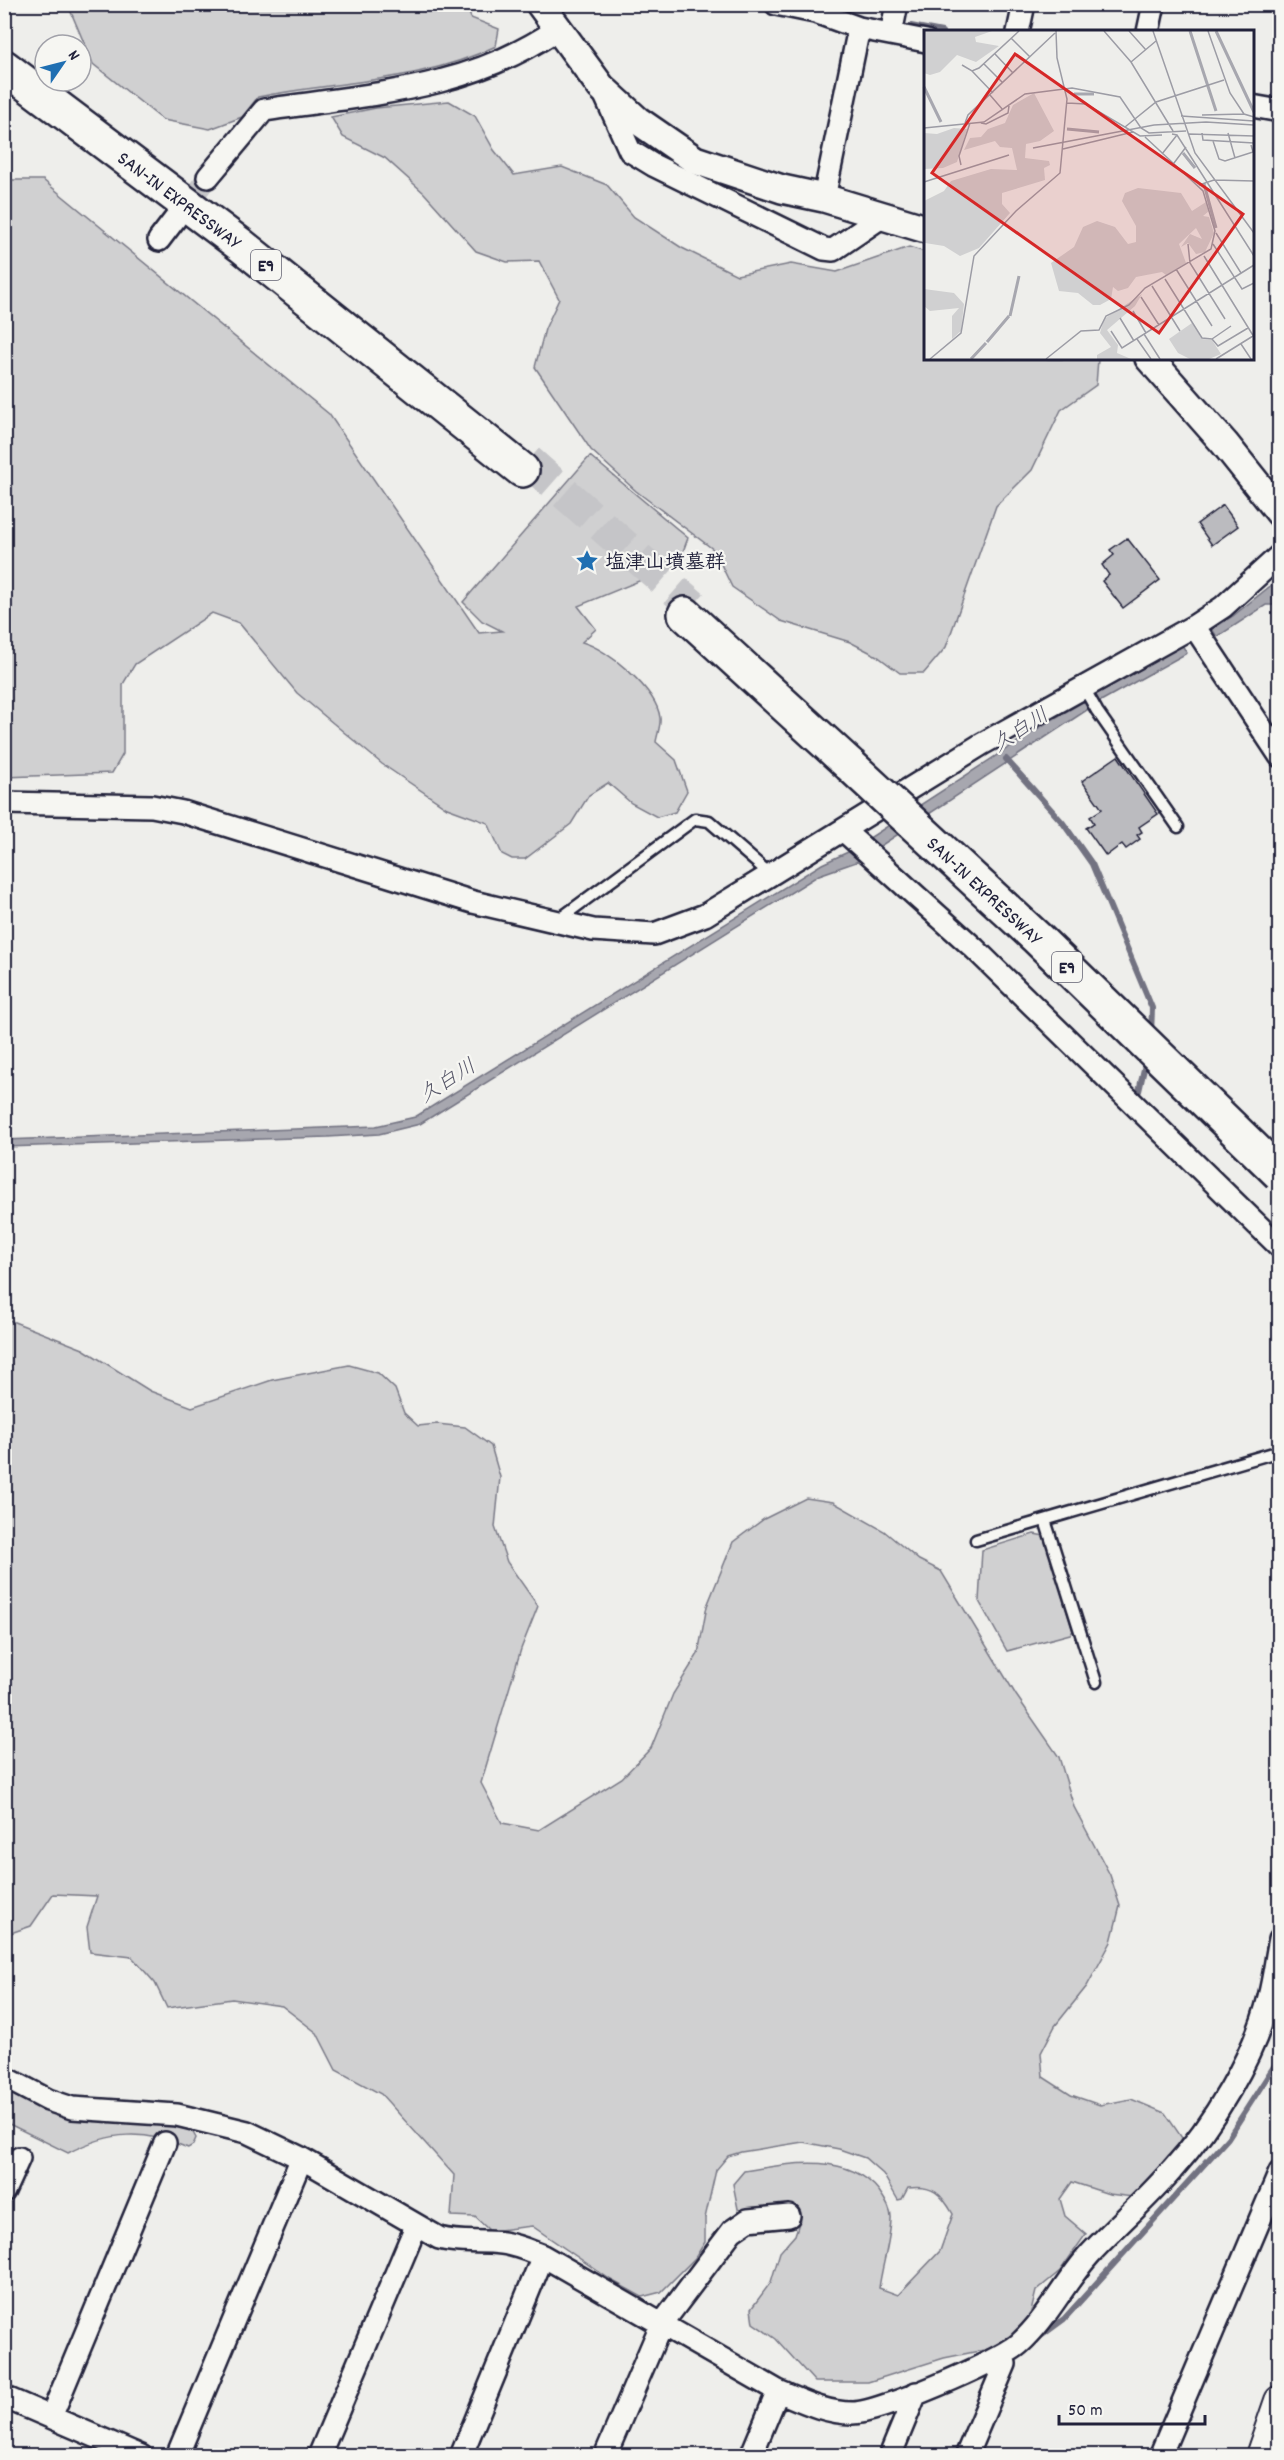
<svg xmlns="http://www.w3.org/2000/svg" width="1284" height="2460" font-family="Dekko,'Klee One',sans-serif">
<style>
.green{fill:#d0d0d1;stroke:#797986;stroke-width:1.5}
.water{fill:#a7a7af;stroke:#727281;stroke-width:1.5}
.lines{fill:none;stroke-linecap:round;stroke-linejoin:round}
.stream{stroke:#727281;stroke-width:6}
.building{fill:#bbbbbf;stroke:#22223b;stroke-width:1.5}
.minor-tunnel{stroke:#c5c5c8;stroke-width:21;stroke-dasharray:21 10;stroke-linecap:butt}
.motorway-tunnel{stroke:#c5c5c8;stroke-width:33;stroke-dasharray:33 16;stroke-linecap:butt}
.service-casing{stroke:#22223b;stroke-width:15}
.minor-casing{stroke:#22223b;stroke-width:26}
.tertiary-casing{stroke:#22223b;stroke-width:32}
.secondary-casing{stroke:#22223b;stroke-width:34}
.motorway-casing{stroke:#22223b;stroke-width:38}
.service{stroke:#f6f6f2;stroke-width:10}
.minor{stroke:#f6f6f2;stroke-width:21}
.tertiary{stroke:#f6f6f2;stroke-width:27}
.secondary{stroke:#f6f6f2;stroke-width:30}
.motorway{stroke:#f6f6f2;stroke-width:33}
.motorway-bridge-casing{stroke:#22223b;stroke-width:38;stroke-linecap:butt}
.motorway-bridge{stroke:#f6f6f2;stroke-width:33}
.labels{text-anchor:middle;stroke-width:4.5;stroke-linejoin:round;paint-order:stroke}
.shield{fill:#f6f6f2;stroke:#626272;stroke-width:1.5}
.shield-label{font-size:18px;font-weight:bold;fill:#22223b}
.street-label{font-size:20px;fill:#22223b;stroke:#f6f6f2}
.poi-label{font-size:20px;font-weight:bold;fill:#22223b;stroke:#f6f6f2;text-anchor:start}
.water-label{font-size:21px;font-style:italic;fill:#575769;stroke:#f6f6f2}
.inset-river{fill:none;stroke:#a7a7af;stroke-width:3}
.inset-road{fill:none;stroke:#9c9ca5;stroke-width:1.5}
.view{fill:#d62828;fill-opacity:0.15;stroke:#d62828;stroke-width:3}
.inset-edge{fill:none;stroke:#22223b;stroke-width:3}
</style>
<rect width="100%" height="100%" fill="#eeeeeb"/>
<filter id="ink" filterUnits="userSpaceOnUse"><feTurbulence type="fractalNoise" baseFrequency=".0167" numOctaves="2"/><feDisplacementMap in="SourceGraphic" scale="12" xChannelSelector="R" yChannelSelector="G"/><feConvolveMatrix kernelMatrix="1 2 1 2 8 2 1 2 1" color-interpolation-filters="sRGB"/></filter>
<g filter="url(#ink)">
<path class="green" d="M 68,5 L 466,5 L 471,18 L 499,29 L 496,46 C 422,82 338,81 258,97 L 242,117 L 210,129 L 163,120 L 93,64 Z
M 449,101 L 475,116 L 494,150 L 514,175 L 562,167 L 607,185 L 634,217 L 682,248 L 737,275 L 791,264 L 837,272 L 909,247 L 925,252 L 926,358 L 1098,359 L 1096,385 L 1061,410 L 1032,470 L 996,506 L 946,647 L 924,673 L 900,673 L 877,656 L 850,642 L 781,621 L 732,587 L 714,550 L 636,491 L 591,450 L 535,367 L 545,329 L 559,299 L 539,261 L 507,262 L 476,251 L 424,193 L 385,158 L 343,137 L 331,117 L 376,108 Z
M 5,180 L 43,180 L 329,414 L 479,633 L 502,631 L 482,621 L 463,602 L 590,456 L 688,538 L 678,565 L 578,606 L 596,629 L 582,642 C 608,649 657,690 660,718 C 661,725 657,735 656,742 L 676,760 L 687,791 L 675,812 L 657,817 L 631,803 L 608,783 L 589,795 L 571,824 L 525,859 L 512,859 L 502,854 L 488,823 L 447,808 L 382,764 L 297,693 L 239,623 L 212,613 L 135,664 L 123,684 L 123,754 L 112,773 L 5,777 Z
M 4,1318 L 83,1349 L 150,1391 L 192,1407 L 272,1380 L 349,1365 L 378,1373 L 395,1389 L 404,1413 L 418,1426 L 437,1424 L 465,1427 L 491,1446 L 500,1477 L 495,1527 L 507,1562 L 538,1606 L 521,1649 L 481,1783 L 502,1823 L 539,1830 L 622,1778 L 651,1748 L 673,1694 L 698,1654 L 707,1606 L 733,1542 L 764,1519 L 806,1498 L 833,1502 L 884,1531 L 919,1560 L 941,1571 L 1016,1695 L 1059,1757 L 1074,1807 L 1110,1875 L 1120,1906 L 1111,1942 L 1087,1986 L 1055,2026 L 1041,2053 L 1043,2077 L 1071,2095 L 1100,2105 L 1131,2099 L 1165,2113 L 1182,2138 L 1165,2168 L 1133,2197 L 1109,2194 L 1072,2182 L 1060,2199 L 1065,2216 L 1086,2234 L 1060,2271 L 1036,2291 L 1028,2324 L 994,2348 L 944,2358 L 868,2382 L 815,2382 L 776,2339 L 753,2323 L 751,2309 L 771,2282 L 780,2252 L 795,2235 L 799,2223 L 795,2209 L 773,2206 L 754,2213 L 739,2214 L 733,2184 L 744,2171 C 787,2164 847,2151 879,2191 C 884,2198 892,2210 891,2220 C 890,2242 882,2266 879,2288 L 898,2295 L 940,2251 L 953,2214 C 941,2193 933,2185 908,2188 L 902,2199 L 898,2200 L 883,2174 L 865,2158 L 839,2149 L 803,2142 L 741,2152 L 728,2156 L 716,2170 L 705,2218 L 705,2242 L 695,2258 L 661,2292 L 642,2297 L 611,2280 L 532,2226 L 490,2231 L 475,2217 L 451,2216 L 454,2175 L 381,2094 L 336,2070 L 317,2033 L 282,2006 L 232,1999 L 167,2008 L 155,1983 L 132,1957 L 90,1952 L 87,1927 L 97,1896 L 53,1894 L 31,1926 L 5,1935 Z
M 1034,1534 L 1044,1536 L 1073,1631 L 1070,1634 L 1007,1651 L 979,1601 L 982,1550 Z
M 5,2085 L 173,2121 L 191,2129 L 196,2138 L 193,2145 L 188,2148 C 144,2129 110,2131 68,2153 L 5,2122 Z"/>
<path class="water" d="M 1279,579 L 1279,605 L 1266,605 L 1217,637 L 1212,629 L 1233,616 Z
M 1182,645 L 1187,653 L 1099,702 L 856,862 L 819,875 L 420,1124 L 379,1134 L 328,1137 L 5,1147 L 4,1140 L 376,1126 L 415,1117 L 822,864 L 848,852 L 1048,722 Z"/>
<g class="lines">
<path class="stream" d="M 911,26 L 942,32
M 1006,759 L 1063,823 L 1092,864 L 1152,1008 L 1151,1035
M 1139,1091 L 1146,1060
M 1034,2341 L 1064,2319 L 1228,2138 L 1280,2057"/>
</g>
<path class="building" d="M 1223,505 L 1238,526 L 1212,545 L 1197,524 Z
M 1127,538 L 1160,580 L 1123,608 L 1102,581 L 1109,575 L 1102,565 L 1114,555 L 1110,550 Z
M 1118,756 L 1158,814 L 1139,827 L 1142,832 L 1137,835 L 1140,839 L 1126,849 L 1122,844 L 1106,856 L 1086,828 L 1094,823 L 1090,817 L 1102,809 L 1082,781 Z"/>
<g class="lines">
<path class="minor-tunnel" d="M 179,215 L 208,177"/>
<path class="motorway-tunnel" d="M 528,461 L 693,606"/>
<g class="service-casing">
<path id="service" d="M 1084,688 L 1097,711 L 1178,827
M 558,920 L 695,819 L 709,821 L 771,875
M 1045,1520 L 1096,1682
M 976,1540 L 1280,1451"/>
</g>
<g class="minor-casing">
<path id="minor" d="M 776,4 L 815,12 L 859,28 L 926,41
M 1018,32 L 1024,4
M 1148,32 L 1154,4
M 891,34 L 897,4
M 604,93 L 630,151 L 653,165 L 824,249 L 833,250 L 883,216
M 1252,106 L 1280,111
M 208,177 L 264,110 C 368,94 466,91 556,30
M 824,198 L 859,28
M 159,240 L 175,219
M 1194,626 L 1280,756
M 4,803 L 152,806 L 183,812 L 473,902 L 593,930 L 654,934 L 705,915 L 982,744 L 1194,626 L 1223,607 L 1280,555
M 843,830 L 975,949 L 1280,1247
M 4,2077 L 48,2100 L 72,2108 L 177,2115 L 247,2132 L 301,2158 L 439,2238 C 460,2244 480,2240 502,2243 C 517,2245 530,2251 543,2256 L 778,2391 C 802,2401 826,2413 852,2413 C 877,2414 998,2362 1019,2344 C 1047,2319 1064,2283 1089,2255 C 1116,2226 1146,2200 1172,2170 C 1212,2126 1255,2056 1269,1997 C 1274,1978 1276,1958 1280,1939
M 4,2191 L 19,2158
M 4,2397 L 141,2456
M 51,2417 L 165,2143
M 177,2456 L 298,2167
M 319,2456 L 416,2226
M 461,2456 L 543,2256
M 605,2456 L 661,2325 L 732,2231 L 748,2220 L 789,2216
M 751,2456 L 778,2391
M 890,2456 L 916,2393
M 966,2456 L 1005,2364 L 1003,2356
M 1160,2456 L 1280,2172"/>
</g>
<g class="tertiary-casing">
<path id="tertiary" d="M 540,4 L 601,87 L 637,120 L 695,160 L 782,189 L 824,198 L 926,229
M 1149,358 L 1225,444 L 1280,513"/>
</g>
<g class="secondary-casing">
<path id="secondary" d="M 1261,2456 L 1280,2401"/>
</g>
<g class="motorway-casing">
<g id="motorway">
<path id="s1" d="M 4,67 L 242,246 L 522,470"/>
<path d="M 685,614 L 850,765"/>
</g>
</g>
<use href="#service" class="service"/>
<use href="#minor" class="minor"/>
<use href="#tertiary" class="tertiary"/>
<use href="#secondary" class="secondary"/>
<use href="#motorway" class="motorway"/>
<g class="motorway-bridge-casing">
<g id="motorway-bridge">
<path id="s2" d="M 850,765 L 1037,938 L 1280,1174"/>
</g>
</g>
<use href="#motorway-bridge" class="motorway-bridge"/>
</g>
</g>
<defs>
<g id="sight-bare" transform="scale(1.8)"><path d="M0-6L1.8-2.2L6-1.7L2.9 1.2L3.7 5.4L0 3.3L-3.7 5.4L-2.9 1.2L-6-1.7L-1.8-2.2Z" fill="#1f6fb2" stroke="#f6f6f2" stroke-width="2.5" paint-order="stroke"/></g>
</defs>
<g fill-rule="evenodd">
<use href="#sight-bare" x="587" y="561"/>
</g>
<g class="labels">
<g class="shield">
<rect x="251" y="250" width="30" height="30" rx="4.5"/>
<rect x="1052" y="952" width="30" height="30" rx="4.5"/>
</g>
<g class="shield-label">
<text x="266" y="271">E9</text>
<text x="1067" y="973">E9</text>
</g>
<g class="street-label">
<text dy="7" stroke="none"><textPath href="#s1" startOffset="220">SAN-IN EXPRESSWAY</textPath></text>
<text dy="7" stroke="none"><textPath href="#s2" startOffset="184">SAN-IN EXPRESSWAY</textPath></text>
</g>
<g class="poi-label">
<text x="605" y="568">塩津山墳墓群</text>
</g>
<g class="water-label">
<text transform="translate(1020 729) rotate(-33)" y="7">久白川</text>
<text transform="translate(447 1080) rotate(-32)" y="7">久白川</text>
</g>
</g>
<g transform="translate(924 30)">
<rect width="330" height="330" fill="#eeeeeb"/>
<path d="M 0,1 L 68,1 L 51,7 L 52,12 L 75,16 L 52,32 L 33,25 L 16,42 L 6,45 L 0,43 ZM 110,63 L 130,101 L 116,111 L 102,114 L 101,128 L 125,131 L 126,135 L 120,138 L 121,150 L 78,163 L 78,174 L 86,183 L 55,218 L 36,226 L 20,216 L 1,213 L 0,234 L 0,171 L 20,161 L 27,151 L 67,139 L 93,140 L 88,118 L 76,117 L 71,111 L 40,120 L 46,108 L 57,107 L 64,99 L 81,93 L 89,75 ZM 30,98 L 43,99 L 33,132 L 19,138 L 0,139 L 0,103 L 13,104 ZM 214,158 L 257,163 L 268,181 L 282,172 L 285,181 L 279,186 L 285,187 L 290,203 L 281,222 L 272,224 L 264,213 L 257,217 L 266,204 L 278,209 L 272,198 L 255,214 L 262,233 L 242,245 L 238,242 L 212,247 L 204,258 L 194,261 L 189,257 L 187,269 L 176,275 L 169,275 L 154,263 L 135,261 L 127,233 L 150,217 L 159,197 L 173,191 L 191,197 L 204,214 L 212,212 L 212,196 L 198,171 L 201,163 ZM 0,259 L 30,263 L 40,274 L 37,301 L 28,309 L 28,286 L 35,278 L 6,281 L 0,276 ZM 218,264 L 211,276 L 183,300 L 194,315 L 193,323 L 207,329 L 173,329 L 173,325 L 187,317 L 176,303 L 180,289 ZM 268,293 L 278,309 L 288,310 L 297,324 L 285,329 L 266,329 L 254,323 L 245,309 Z" fill="#d0d0d1"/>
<path class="inset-river" d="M 266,1 L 292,81M 292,1 L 330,82M 0,57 L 17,92M 150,64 L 170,64M 143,99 L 175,102M 259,123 L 271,138M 280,154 L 292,198M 86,286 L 95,246M 63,312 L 85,286M 47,329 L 62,313"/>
<path class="inset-road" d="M 180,1 L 207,32 L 249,101M 205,1 L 222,20M 229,1 L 271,123 L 330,203M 284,1 L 306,63 L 320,84 L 330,87M 87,8 L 106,27M 71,24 L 89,43M 207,32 L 232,11M 60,34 L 79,53M 38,35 L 48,41 L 55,38 L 95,1M 48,41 L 69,63M 66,65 L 79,80M 143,73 L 162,74 L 216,106 L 238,105M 278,85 L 320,84M 257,86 L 330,91M 41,93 L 44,85 L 131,3M 57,93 L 62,94 L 84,83 L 85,76M 201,97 L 232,72 L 300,50M 0,98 L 60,92 L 101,64 L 148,58 L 196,67 L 217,98 L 225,103 L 262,101M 278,103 L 279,110 L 330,113M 304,103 L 311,128M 248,104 L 253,105 L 330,226M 265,104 L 330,106M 289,111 L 295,129 L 301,131 L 329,122 L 327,115M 109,118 L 230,95 L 282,92 L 330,95M 139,119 L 209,102M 238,124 L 253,105M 250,133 L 262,117M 37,135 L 35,126 L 46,93M 0,152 L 85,125M 275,155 L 290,150 L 330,151M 292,203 L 317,243M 264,214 L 266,233 L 301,289M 289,214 L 318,259 L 330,253M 280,226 L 330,307M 252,239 L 288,296M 241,249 L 278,308 L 288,309 L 294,316 L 324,298M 228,256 L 256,301M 217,267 L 235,295M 209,281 L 222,303M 196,288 L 210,311M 187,301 L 198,318 L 330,235M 220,304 L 236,329M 213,309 L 227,329M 288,309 L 307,296M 317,314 L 327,329M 6,329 L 37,303 L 50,226 L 92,181 L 136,143 L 143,69 L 133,28 L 132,1M 122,329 L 157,301 L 175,300 L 182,286 L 205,275 L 221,258 L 287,219 L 291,201 L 279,161 L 221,107M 292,329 L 329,306"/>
<path class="view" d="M 91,24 L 319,184 L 235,303 L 8,143 Z"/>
<rect width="330" height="330" class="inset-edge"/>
</g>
<rect width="1284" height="2460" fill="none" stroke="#f6f6f2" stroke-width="24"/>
<rect x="12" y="12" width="1260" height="2436" fill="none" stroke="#22223b" stroke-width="2" filter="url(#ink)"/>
<g transform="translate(63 63) rotate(55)"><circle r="28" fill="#f6f6f2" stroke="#a1a1a9" stroke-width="1.5"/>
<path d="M0-4.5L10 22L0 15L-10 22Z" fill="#1f6fb2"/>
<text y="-9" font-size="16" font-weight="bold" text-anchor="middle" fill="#22223b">N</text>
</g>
<path d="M1059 2415v9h146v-9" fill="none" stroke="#22223b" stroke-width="3"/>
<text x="1068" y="2415" font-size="18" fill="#22223b" stroke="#f6f6f2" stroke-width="4.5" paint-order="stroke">50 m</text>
</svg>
